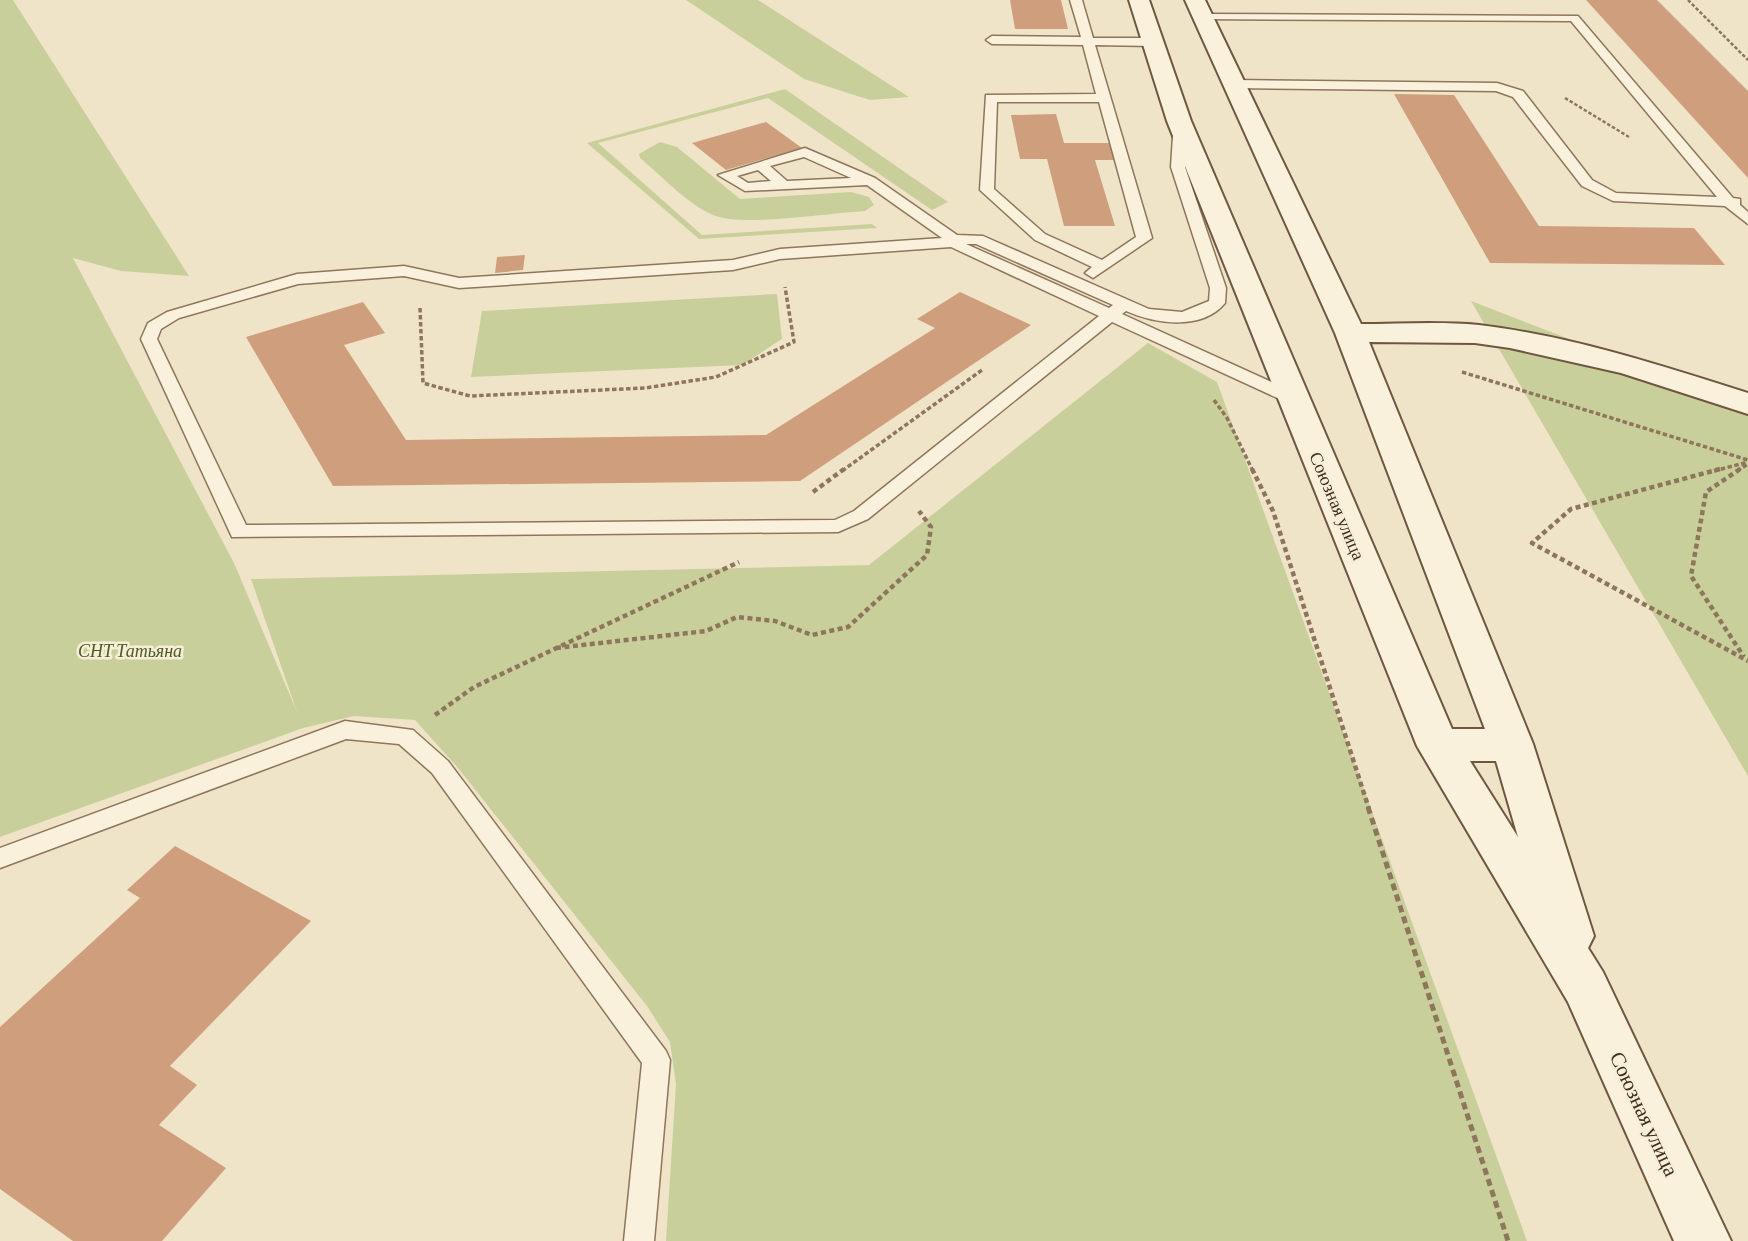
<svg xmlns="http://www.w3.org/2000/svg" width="1748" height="1241" font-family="'Crimson Pro',serif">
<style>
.green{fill:#c9cf9b}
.building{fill:#cf9f7d}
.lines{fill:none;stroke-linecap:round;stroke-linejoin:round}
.lane-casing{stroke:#8d765c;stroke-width:3}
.secondary-casing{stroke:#6f573f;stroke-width:4}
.path-far3{stroke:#8d765c;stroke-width:2.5;stroke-dasharray:3.5 2;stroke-linecap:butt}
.path-far2{stroke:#8d765c;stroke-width:3.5;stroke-dasharray:4.5 2.5;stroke-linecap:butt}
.path-far1{stroke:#8d765c;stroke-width:4.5;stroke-dasharray:5 3.5;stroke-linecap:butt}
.path{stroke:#8d765c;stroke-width:5;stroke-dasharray:7 4.5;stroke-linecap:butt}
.lane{fill:#faf1dc;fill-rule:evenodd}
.secondary{fill:#faf1dc;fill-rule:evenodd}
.labels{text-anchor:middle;stroke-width:5;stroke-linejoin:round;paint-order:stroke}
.street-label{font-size:18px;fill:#3d2e20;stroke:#f7eed8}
.park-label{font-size:18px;font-style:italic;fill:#4d5a26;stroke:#f7eed8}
.near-street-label{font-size:21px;fill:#3d2e20;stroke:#f7eed8}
</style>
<rect width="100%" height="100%" fill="#f0e4c8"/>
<path class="green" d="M 0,0 L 13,0 L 189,276 L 121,271 L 73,258 L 234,563 L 297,712 L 251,579 L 869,565 L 1148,343 L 1217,382 L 1527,1241 L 666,1241 L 676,1084 L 670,1042 L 647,1006 L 458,768 L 415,720 L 354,716 L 303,728 L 0,837 Z
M 686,0 L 758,0 L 909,97 L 870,100 L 804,79 Z
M 785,89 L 948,202 L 932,210 L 768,98 L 598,143 L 702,235 L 872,224 L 877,228 L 699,239 L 587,143 Z
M 660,142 L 677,147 L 740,199 L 851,192 L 869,197 L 874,205 L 865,211 L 854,212 C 820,214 741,227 713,215 C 686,203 663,177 640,158 L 639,154 Z
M 777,294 L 782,339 L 742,365 L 471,377 L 482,311 Z
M 1471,301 L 1748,408 L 1748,776 Z"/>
<path class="building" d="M 1010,0 L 1061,0 L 1068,29 L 1015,29 Z
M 1586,0 L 1657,0 L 1748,91 L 1748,178 Z
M 1394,94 L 1454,95 L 1539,226 L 1694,228 L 1725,265 L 1490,263 Z
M 1056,114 L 1064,143 L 1115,143 L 1121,160 L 1095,160 L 1115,226 L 1064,226 L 1047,159 L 1020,159 L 1011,115 Z
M 766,122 L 802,148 L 726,170 L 692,143 Z
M 525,255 L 523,270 L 495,273 L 497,257 Z
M 960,292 L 1031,325 L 800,481 L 333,486 L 246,337 L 363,302 L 385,333 L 344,345 L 406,440 L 766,435 L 935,328 L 917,319 Z
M 175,846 L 311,921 L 170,1066 L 197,1085 L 159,1125 L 226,1168 L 162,1241 L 73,1241 L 0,1189 L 0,1027 L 140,898 L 127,890 Z"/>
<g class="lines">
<g class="lane-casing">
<path id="lane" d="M 1070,0 L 1082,0 L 1093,38 L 1153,38 L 1159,42 L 1153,46 L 1095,45 L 1152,238 L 1093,278 L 1085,273 L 1092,267 L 1035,240 L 980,190 L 986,95 L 1096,94 L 1083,45 L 992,44 L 986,40 L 992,36 L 1081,37 ZM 997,102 L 1099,102 L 1136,237 L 1102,260 L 1045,234 L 994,189 Z
M 1204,14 L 1578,16 L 1733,198 L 1740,199 L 1740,205 L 1748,212 L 1748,224 L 1725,206 L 1613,201 L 1582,186 L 1513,97 L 1496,91 L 1235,88 L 1229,84 L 1235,80 L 1497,83 L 1523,91 L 1592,180 L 1616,193 L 1717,197 L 1571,21 L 1200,19 L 1198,17 Z
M 1174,120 L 1186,123 L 1185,167 L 1226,288 L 1225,303 C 1202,331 1155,324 1126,311 L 1122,314 L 1298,394 L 1301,398 L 1298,402 L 1286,402 L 1112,322 L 868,519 L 838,532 L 232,537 L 141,339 L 148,323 L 167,312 L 297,274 L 404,266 L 459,278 L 733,260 L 780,249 L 942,238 L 867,185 L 745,191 L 718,175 L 805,148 L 875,178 L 957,235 L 983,236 L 1149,309 L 1182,312 L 1209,301 L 1210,288 L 1171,167 ZM 804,157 L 851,178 L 787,181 L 770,166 ZM 758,170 L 771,181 L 748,183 L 737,176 ZM 966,244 L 976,244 L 1113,305 L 1109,308 ZM 951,247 L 1099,316 L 854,511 L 835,520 L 246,525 L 157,339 L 161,329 L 179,318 L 298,284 L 404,276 L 459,288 L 733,270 L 780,259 Z
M 345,721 L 413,730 L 448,761 L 666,1051 L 670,1060 L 654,1241 L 624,1241 L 642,1063 L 432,773 L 399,744 L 346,739 L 0,868 L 0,848 Z"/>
</g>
<g class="secondary-casing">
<path id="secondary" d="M 1129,0 L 1149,0 L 1191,121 L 1452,729 L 1485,729 L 1335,333 L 1185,0 L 1205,0 L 1361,324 C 1399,324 1440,321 1479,325 C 1571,336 1660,365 1748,393 L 1748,414 L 1621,373 L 1510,348 L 1475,343 L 1369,342 L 1533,744 L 1594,936 L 1588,948 L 1603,972 L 1731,1241 L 1674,1241 L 1568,1002 L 1417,746 L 1167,121 ZM 1470,761 L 1496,761 L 1518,837 Z"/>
</g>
<path class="path-far3" d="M 1688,0 L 1748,60
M 1565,98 L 1629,137"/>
<path class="path-far2" d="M 420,308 L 423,383 L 470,396 L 645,388 L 716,377 L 794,342 L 785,287
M 1462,372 L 1748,460
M 1214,400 L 1227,418 L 1253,471
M 842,471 L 982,370
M 1714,471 L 1748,462
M 1737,471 L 1748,464"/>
<path class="path-far1" d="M 1252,469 L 1273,511 L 1369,809
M 1720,469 L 1571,509 L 1532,543 L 1748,661
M 1740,469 L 1706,492 L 1691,576 L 1744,657
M 813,492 L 844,469
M 556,648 L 706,631 L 737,617 L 775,621 L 812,635 L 848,627 L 927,555 L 931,527 L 919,511
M 435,715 L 474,687 L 739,562"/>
<path class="path" d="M 1368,807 L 1508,1241"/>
<use href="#lane" class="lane"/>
<use href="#secondary" class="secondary"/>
</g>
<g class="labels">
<g class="street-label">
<text transform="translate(1337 506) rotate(67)" y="6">Союзная улица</text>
</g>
<g class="park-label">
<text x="130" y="657">СНТ Татьяна</text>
</g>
<g class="near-street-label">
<text transform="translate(1644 1114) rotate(65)" y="7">Союзная улица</text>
</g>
</g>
</svg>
